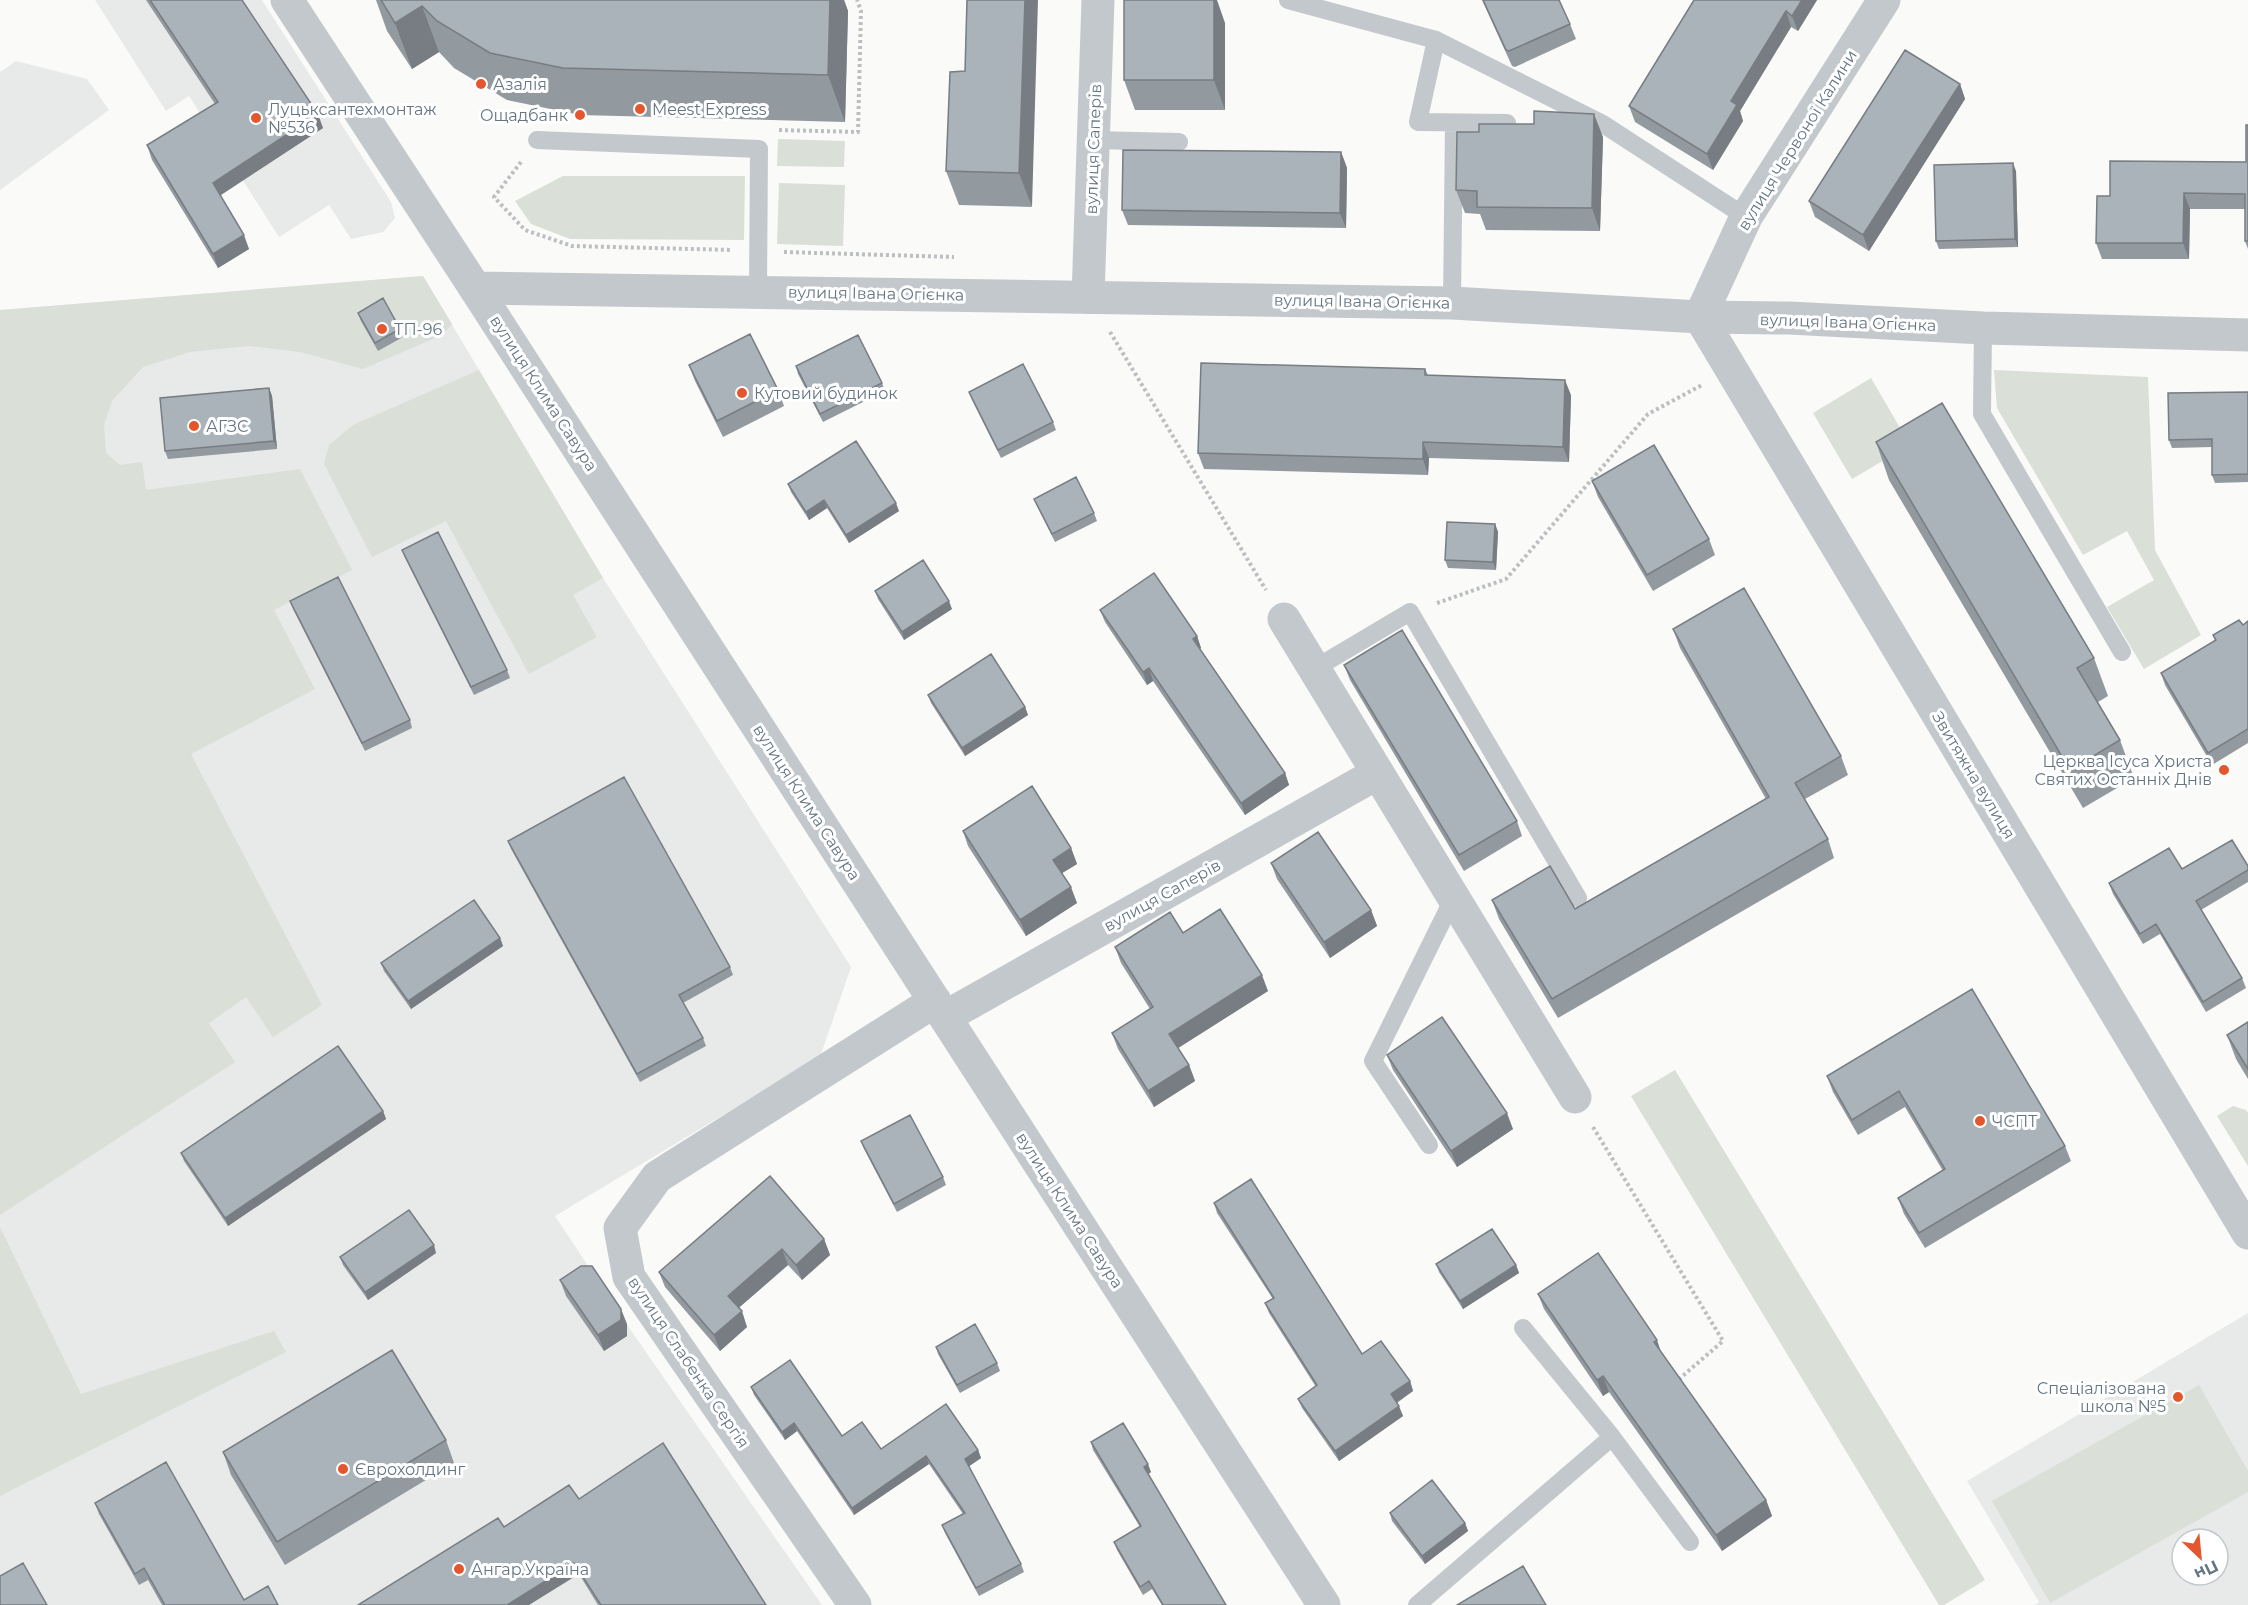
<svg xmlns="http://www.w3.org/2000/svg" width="2248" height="1605" font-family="Montserrat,sans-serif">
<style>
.built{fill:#e8e9e9;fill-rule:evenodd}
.green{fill:#dadfd7}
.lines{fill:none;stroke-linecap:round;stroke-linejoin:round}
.path{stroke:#bbbfc2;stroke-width:4;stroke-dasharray:3 3;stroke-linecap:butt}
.service{stroke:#c3c8cc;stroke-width:18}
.minor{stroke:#c3c8cc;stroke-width:33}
.tertiary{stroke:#c3c8cc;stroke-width:33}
.wall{fill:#929a9f}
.shaded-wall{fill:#777d82}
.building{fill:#aab3b9;stroke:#777d82;stroke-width:1.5}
.poi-dot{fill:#e4572e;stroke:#fff;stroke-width:2}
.labels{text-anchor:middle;stroke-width:6;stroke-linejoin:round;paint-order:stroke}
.poi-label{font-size:16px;fill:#657683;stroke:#fff;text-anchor:start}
.street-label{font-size:16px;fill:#657683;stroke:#fff}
</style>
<rect width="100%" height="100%" fill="#fafaf8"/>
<path class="built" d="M 95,0 L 262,0 L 391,202 L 395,218 L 383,232 L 351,239 L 329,205 L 279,237 L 189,96 L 166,111 Z
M 16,61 L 87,79 L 109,110 L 0,190 L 0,72 Z
M 423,276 L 603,578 L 851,967 L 820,1057 L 555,1216 L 632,1332 L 822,1605 L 0,1605 L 0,310 Z
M 2248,1313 L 2248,1605 L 2035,1605 L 2039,1602 L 1967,1481 ZM 2182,1539 L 2218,1539 L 2218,1575 L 2182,1575 Z"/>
<path class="green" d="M 778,139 L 845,141 L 844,167 L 777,166 Z
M 563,176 L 745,176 L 744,240 L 570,239 L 531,224 L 515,201 Z
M 779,183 L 845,185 L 843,246 L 777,244 Z
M 423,276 L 452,324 L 442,335 L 363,369 L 300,352 L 249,346 L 190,352 L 143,367 L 112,401 L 104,425 L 106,453 L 120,465 L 142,462 L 146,490 L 300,469 L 352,570 L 274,610 L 315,689 L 191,754 L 322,1005 L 273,1037 L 246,997 L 209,1023 L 235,1062 L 0,1215 L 0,310 Z
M 479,370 L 603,578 L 573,595 L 597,637 L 529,674 L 446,521 L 372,557 L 324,464 L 329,445 L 353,425 Z
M 1994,370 L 2148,377 L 2155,550 L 2201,635 L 2144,669 L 2107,607 L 2154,580 L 2127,531 L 2083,555 L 1997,408 Z
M 1871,378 L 1910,445 L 1852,479 L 1813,413 Z
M 1675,1070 L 1985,1580 L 1944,1605 L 1939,1605 L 1631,1096 Z
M 2233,1106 L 2246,1110 L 2248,1113 L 2248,1166 L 2217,1116 Z
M 0,1227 L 81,1394 L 274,1331 L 286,1352 L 0,1496 Z
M 2199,1385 L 2248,1471 L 2248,1492 L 2050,1603 L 1992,1501 Z"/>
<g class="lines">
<path class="path" d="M 779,130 L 858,132 L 861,11 L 857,0
M 521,162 L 494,197 L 525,230 L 572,246 L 732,250
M 784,252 L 954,257
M 1110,332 L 1266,590
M 1437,603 L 1506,579 L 1648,414 L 1702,385
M 1593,1127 L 1723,1341 L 1678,1380"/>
<path class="service" d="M 1288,0 L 1436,40 L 1603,124 L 1746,217
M 1436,40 L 1418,122 L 1507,123
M 537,140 L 759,149 L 758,291
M 1094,140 L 1179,142
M 1452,303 L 1454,123
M 1983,328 L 1982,414 L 2122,652
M 1314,669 L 1410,612 L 1578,898
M 1429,1145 L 1373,1061 L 1454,897
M 1523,1328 L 1612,1437 L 1690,1542
M 1417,1605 L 1612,1437"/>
<path class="minor" d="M 1884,0 L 1746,217 L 1700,317 L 2248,1233
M 475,288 L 1324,1605
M 1088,297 L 1098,0
M 1284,619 L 1575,1097
M 945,1017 L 1378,773
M 855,1605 L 629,1277 L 620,1228 L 657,1177 L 935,1001"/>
<path class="tertiary" d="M 287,0 L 475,288 L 1452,303 L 1700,317 L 1789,318 L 1983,328 L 2248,335"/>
</g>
<path class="wall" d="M 146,0 L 242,0 L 323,128 L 220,195 L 249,249 L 218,268 L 152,160 L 147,145 L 215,104 Z
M 376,0 L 844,0 L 848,11 L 845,122 L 580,115 L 507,100 L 454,68 L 439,52 L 412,69 L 387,31 Z
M 967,0 L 1032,207 L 959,205 L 946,171 L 965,71 Z
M 1482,0 L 1559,0 L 1570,24 L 1576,39 L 1515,67 L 1512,66 Z
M 1694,0 L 1817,0 L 1798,31 L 1791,27 L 1740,111 L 1743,121 L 1713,170 L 1635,122 L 1629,106 Z
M 1225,23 L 1225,110 L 1135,110 L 1124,80 Z
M 1960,84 L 1965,99 L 1869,251 L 1815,217 L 1809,201 Z
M 2248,125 L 2248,249 L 2245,241 L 2245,209 L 2190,209 L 2189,259 L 2102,259 L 2096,243 L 2110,196 L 2246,162 Z
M 1603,137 L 1600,231 L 1486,230 L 1480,214 L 1465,213 L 1456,190 Z
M 1341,152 L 1347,168 L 1346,228 L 1128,225 L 1122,210 Z
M 2016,171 L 2018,247 L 1939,249 L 1936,241 Z
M 358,313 L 400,329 L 403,337 L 378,351 L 361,321 Z
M 689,365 L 778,390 L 784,406 L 723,437 L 695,381 Z
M 796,366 L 882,383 L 885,391 L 823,422 L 798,374 Z
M 1425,369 L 1428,375 L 1571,395 L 1569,462 L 1429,458 L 1428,475 L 1204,469 L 1198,453 Z
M 269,388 L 272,396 L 277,449 L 168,459 L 165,451 Z
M 969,392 L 1053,422 L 1056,430 L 1001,458 L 972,400 Z
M 2248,392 L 2248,482 L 2215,483 L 2212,475 L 2212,447 L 2172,448 L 2169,440 Z
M 1876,442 L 2094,658 L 2108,696 L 2098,702 L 2120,740 L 2134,778 L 2083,808 L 1889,480 Z
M 1592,481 L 1709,539 L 1715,555 L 1653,591 L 1598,497 Z
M 788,484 L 899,511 L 849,543 L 827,508 L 809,520 L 791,492 Z
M 1034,499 L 1094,513 L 1097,521 L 1055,542 L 1037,506 Z
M 1495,524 L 1498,532 L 1496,570 L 1448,568 L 1445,560 Z
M 402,550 L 507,670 L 510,678 L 474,695 L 405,558 Z
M 875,591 L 952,609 L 904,640 L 878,599 Z
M 290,601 L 410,720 L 412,728 L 365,751 L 293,609 Z
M 1100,610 L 1197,636 L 1201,648 L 1200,649 L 1285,773 L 1289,785 L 1245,815 L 1153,681 L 1147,685 L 1105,622 Z
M 2248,621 L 2248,743 L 2212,765 L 2165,685 L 2161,673 L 2215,641 L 2213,635 L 2243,625 Z
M 1673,629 L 1841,756 L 1848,775 L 1805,799 L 1828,839 L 1834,858 L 1558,1018 L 1499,919 L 1492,900 L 1575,909 L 1766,799 L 1680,648 Z
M 1344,665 L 1517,821 L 1522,836 L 1464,871 L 1350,680 Z
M 928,695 L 1025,707 L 1028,715 L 965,756 L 931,703 Z
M 963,831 L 1071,848 L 1077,864 L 1062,873 L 1077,903 L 1026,936 L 968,846 Z
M 508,841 L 730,967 L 733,975 L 683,1003 L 703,1038 L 706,1046 L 640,1082 L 511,849 Z
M 1271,863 L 1371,910 L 1377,926 L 1330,958 L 1277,879 Z
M 2248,866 L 2248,882 L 2201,910 L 2242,978 L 2246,988 L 2206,1012 L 2160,934 L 2143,944 L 2113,894 L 2109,883 L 2182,869 Z
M 1183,933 L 1268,991 L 1178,1048 L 1189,1065 L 1195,1081 L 1154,1107 L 1118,1049 L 1112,1033 L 1150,1009 L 1121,963 L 1115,947 Z
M 500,938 L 503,946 L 411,1009 L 384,971 L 381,963 Z
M 1972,989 L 2065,1146 L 2071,1161 L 1925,1248 L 1904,1214 L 1898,1198 L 1943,1171 L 1905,1107 L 1858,1135 L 1833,1092 L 1827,1076 Z
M 2248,1022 L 2248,1079 L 2236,1059 L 2227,1035 Z
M 1387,1055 L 1513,1129 L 1457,1167 L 1393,1070 Z
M 383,1111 L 386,1119 L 228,1226 L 184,1161 L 181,1153 Z
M 861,1141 L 943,1177 L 946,1185 L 897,1212 L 864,1149 Z
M 1214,1203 L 1362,1354 L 1410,1381 L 1413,1391 L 1397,1403 L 1403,1416 L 1339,1461 L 1302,1408 L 1298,1399 L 1316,1387 L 1269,1313 L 1265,1303 L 1273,1299 L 1217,1213 Z
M 824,1239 L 830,1255 L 802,1280 L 788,1265 L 738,1308 L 747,1327 L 720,1351 L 665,1287 L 659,1272 Z
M 436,1253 L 368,1300 L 343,1265 L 340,1257 Z
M 1436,1264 L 1516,1265 L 1519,1273 L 1463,1309 L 1439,1272 Z
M 560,1280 L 627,1324 L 627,1336 L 604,1351 L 566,1296 Z
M 1538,1294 L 1661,1352 L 1766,1500 L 1772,1516 L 1722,1551 L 1609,1392 L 1603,1396 L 1544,1309 Z
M 936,1347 L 997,1363 L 1000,1371 L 960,1393 L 938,1354 Z
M 751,1387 L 842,1436 L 881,1449 L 978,1450 L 981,1458 L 969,1466 L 1021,1564 L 1024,1572 L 979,1596 L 945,1533 L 942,1525 L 963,1514 L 929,1464 L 854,1515 L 797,1431 L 785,1440 L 754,1395 Z
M 446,1440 L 454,1463 L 285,1565 L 231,1475 L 223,1452 Z
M 1091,1442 L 1151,1472 L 1148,1474 L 1226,1605 L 1162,1605 L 1152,1589 L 1143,1595 L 1117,1550 L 1114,1542 L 1140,1527 L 1093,1450 Z
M 579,1499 L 766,1605 L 598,1605 L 579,1574 L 504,1527 Z
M 95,1503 L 244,1600 L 278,1605 L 162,1605 L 148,1580 L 139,1585 L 99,1514 Z
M 1390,1513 L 1465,1523 L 1468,1531 L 1425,1564 L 1392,1521 Z"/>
<path class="shaded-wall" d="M 830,0 L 844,0 L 848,11 L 845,122 L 828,75 Z
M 1025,0 L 1038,0 L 1032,207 L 1019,173 Z
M 1214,0 L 1217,0 L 1225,23 L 1225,110 L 1214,80 Z
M 1802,0 L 1817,0 L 1798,31 L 1792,16 Z
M 422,6 L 439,52 L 412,69 L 395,23 Z
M 1786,11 L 1791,27 L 1740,111 L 1743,121 L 1713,170 L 1707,154 L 1731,101 Z
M 1960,84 L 1965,99 L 1869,251 L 1863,235 Z
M 318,114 L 323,128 L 218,197 L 213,183 Z
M 1594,114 L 1603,137 L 1600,231 L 1592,208 Z
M 1341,152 L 1347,168 L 1346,228 L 1340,213 Z
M 2013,163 L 2016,171 L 2018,247 L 2015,239 Z
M 2184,193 L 2190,209 L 2189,259 L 2183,243 Z
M 244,235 L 249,249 L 218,268 L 213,254 Z
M 1565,380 L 1571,395 L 1569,462 L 1563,447 Z
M 269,388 L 272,396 L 277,449 L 274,441 Z
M 1423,442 L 1429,458 L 1428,475 L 1423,459 Z
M 824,500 L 827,508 L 809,520 L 806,512 Z
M 896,503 L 899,511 L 849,543 L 846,535 Z
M 1495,524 L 1498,532 L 1496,570 L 1493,562 Z
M 949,601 L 952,609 L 904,640 L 902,632 Z
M 1197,636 L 1201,648 L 1197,651 L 1193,639 Z
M 1149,668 L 1153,681 L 1147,685 L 1143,672 Z
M 1025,707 L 1028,715 L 965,756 L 962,748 Z
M 1285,773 L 1289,785 L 1245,815 L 1241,803 Z
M 1071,848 L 1077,864 L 1059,875 L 1053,860 Z
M 1071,887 L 1077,903 L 1026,936 L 1020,920 Z
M 1371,910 L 1377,926 L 1330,958 L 1324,942 Z
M 500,938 L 503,946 L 411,1009 L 408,1001 Z
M 1262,975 L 1268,991 L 1175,1050 L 1169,1034 Z
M 1189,1065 L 1195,1081 L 1154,1107 L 1148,1091 Z
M 383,1111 L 386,1119 L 228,1226 L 225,1218 Z
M 1507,1113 L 1513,1129 L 1457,1167 L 1451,1151 Z
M 824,1239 L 830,1255 L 802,1280 L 796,1265 Z
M 434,1245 L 436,1253 L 368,1300 L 365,1292 Z
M 782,1249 L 788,1265 L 734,1312 L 728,1296 Z
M 1516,1265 L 1519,1273 L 1463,1309 L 1460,1301 Z
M 621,1309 L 627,1324 L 627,1336 L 604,1351 L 598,1335 Z
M 742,1311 L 747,1327 L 720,1351 L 714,1335 Z
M 1657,1340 L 1662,1355 L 1654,1342 Z
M 1603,1376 L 1609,1392 L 1603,1396 L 1597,1380 Z
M 1410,1381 L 1413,1391 L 1394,1404 L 1391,1394 Z
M 1399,1406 L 1403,1416 L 1339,1461 L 1335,1451 Z
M 794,1423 L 797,1431 L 785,1440 L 782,1432 Z
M 978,1450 L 981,1458 L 968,1467 L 965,1459 Z
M 926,1456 L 929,1464 L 854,1515 L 852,1508 Z
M 1148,1464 L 1151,1472 L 1147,1475 L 1144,1467 Z
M 1766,1500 L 1772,1516 L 1722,1551 L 1716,1535 Z
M 1465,1523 L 1468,1531 L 1425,1564 L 1422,1556 Z
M 574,1563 L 579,1574 L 529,1605 L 507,1605 Z"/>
<path class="building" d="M 150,0 L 242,0 L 318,114 L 213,183 L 244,235 L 213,254 L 147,145 L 218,102 Z
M 381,0 L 830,0 L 828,75 L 563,68 L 490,53 L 437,21 L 422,6 L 395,23 Z
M 967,0 L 1025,0 L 1019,173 L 946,171 L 950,72 L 965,71 Z
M 1124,0 L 1214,0 L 1214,80 L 1124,80 Z
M 1483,0 L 1559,0 L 1570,24 L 1509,51 L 1506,50 Z
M 1694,0 L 1802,0 L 1792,16 L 1786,11 L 1731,101 L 1737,105 L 1707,154 L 1629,106 Z
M 1905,50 L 1960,84 L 1863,235 L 1809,201 Z
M 1534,111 L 1594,114 L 1592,208 L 1477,207 L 1477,191 L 1456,190 L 1457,132 L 1479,132 L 1479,124 L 1534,124 Z
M 2246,125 L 2248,125 L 2248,241 L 2245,241 L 2245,194 L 2184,193 L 2183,243 L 2096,243 L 2097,196 L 2110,196 L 2110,161 L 2246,162 Z
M 1123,150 L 1341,152 L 1340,213 L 1122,210 Z
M 2013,163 L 2015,239 L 1936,241 L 1934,165 Z
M 383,298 L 400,329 L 375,343 L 358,313 Z
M 750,334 L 778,390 L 717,421 L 689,365 Z
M 858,335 L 882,383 L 820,414 L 796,366 Z
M 1201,363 L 1425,369 L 1425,375 L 1565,380 L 1563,447 L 1423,442 L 1423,459 L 1198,453 Z
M 1023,364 L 1053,422 L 998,450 L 969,392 Z
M 269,388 L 274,441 L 165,451 L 160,398 Z
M 2248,392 L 2248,474 L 2212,475 L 2212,439 L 2169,440 L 2168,393 Z
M 1942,403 L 2094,658 L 2077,668 L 2120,740 L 2070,770 L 1876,442 Z
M 856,441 L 896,503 L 846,535 L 824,500 L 806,512 L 788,484 Z
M 1654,445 L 1709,539 L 1647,575 L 1592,481 Z
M 1076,477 L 1094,513 L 1052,534 L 1034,499 Z
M 1447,522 L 1495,524 L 1493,562 L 1445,560 Z
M 438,532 L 507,670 L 471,687 L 402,550 Z
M 923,560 L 949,601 L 902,632 L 875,591 Z
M 1154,573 L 1197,636 L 1193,639 L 1285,773 L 1241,803 L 1149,668 L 1143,672 L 1100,610 Z
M 338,577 L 410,720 L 362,743 L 290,601 Z
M 1744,588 L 1841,756 L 1795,783 L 1828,839 L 1552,999 L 1492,900 L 1550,866 L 1575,909 L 1769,797 L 1673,629 Z
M 2239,620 L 2243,625 L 2248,621 L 2248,729 L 2208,753 L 2161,673 L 2216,640 L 2213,635 Z
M 1402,630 L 1517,821 L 1459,855 L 1344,665 Z
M 991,654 L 1025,707 L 962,748 L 928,695 Z
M 624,777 L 730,967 L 679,995 L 703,1038 L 637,1074 L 508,841 Z
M 1032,786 L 1071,848 L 1053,860 L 1071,887 L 1020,920 L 963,831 Z
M 1318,832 L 1371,910 L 1324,942 L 1271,863 Z
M 2232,840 L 2248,866 L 2248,870 L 2196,901 L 2242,978 L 2203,1002 L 2156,924 L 2140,934 L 2109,883 L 2169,848 L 2182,869 Z
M 474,900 L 500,938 L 408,1001 L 381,963 Z
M 1220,909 L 1262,975 L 1169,1034 L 1189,1065 L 1148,1091 L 1112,1033 L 1153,1007 L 1115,947 L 1170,912 L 1183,933 Z
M 1972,989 L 2065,1146 L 1919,1233 L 1898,1198 L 1945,1169 L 1899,1091 L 1852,1120 L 1827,1076 Z
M 1442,1017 L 1507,1113 L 1451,1151 L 1387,1055 Z
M 2248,1022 L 2248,1069 L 2227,1035 Z
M 338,1046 L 383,1111 L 225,1218 L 181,1153 Z
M 910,1115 L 943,1177 L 894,1204 L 861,1141 Z
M 770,1176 L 824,1239 L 796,1265 L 782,1249 L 728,1296 L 742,1311 L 714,1335 L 659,1272 Z
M 1251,1179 L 1362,1354 L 1381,1341 L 1410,1381 L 1391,1394 L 1399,1406 L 1335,1451 L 1298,1399 L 1317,1385 L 1265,1303 L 1274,1298 L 1214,1203 Z
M 409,1210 L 434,1245 L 365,1292 L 340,1257 Z
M 1492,1229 L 1516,1265 L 1460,1301 L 1436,1264 Z
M 1598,1253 L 1657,1340 L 1654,1342 L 1766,1500 L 1716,1535 L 1603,1376 L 1597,1380 L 1538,1294 Z
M 581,1266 L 592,1266 L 621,1309 L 621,1320 L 598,1335 L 560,1280 Z
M 975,1324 L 997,1363 L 957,1385 L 936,1347 Z
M 392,1350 L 446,1440 L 277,1542 L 223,1452 Z
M 790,1360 L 842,1436 L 862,1422 L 881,1449 L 946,1404 L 978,1450 L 965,1459 L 1021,1564 L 976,1588 L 942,1525 L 965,1513 L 926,1456 L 852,1508 L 794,1423 L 782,1432 L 751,1387 Z
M 1123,1423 L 1148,1464 L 1144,1467 L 1226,1605 L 1163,1605 L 1149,1581 L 1140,1587 L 1114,1542 L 1141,1526 L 1091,1442 Z
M 663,1443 L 766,1605 L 601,1605 L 574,1563 L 507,1605 L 358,1605 L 498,1518 L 504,1527 L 569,1485 L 579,1499 Z
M 166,1462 L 244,1600 L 268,1586 L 278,1605 L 165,1605 L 144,1568 L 135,1574 L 95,1503 Z
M 1432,1480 L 1465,1523 L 1422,1556 L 1390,1513 Z
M 23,1563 L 47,1605 L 0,1605 L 0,1576 Z
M 1523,1566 L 1546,1605 L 1457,1605 Z"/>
<g class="poi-dot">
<circle cx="481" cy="84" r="6"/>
<circle cx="640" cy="109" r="6"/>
<circle cx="580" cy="115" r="6"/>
<circle cx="256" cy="118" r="6"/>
<circle cx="382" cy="329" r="6"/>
<circle cx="742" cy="393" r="6"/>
<circle cx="194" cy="426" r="6"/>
<circle cx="2224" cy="770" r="6"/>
<circle cx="1980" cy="1121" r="6"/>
<circle cx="2178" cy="1397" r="6"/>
<circle cx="343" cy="1469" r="6"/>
<circle cx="459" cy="1569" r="6"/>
</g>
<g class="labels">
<g class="poi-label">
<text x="493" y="90">Азалія</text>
<text x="268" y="115">Луцьксантехмонтаж<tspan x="268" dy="18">№536</tspan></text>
<text x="652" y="115">Meest Express</text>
<text x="568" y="121" text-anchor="end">Ощадбанк</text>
<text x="394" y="335">ТП-96</text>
<text x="754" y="399">Кутовий будинок</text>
<text x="206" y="432">АГЗС</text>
<text x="2212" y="767" text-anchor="end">Церква Ісуса Христа<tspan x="2212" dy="18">Святих Останніх Днів</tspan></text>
<text x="1992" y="1127">ЧСПТ</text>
<text x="2166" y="1394" text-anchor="end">Спеціалізована<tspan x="2166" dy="18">школа №5</tspan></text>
<text x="355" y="1475">Єврохолдинг</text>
<text x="471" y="1575">Ангар.Україна</text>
</g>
<g class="street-label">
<text transform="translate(1797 140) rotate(-58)" y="6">вулиця Червоної Калини</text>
<text transform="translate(1093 149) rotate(-88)" y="6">вулиця Саперів</text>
<text transform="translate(876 293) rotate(1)" y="6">вулиця Івана Огієнка</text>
<text transform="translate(1362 301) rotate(1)" y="6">вулиця Івана Огієнка</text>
<text transform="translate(1848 322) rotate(2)" y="6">вулиця Івана Огієнка</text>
<text transform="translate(544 393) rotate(57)" y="6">вулиця Клима Савура</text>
<text transform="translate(1974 775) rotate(59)" y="6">Звитяжна вулиця</text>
<text transform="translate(807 802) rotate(57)" y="6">вулиця Клима Савура</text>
<text transform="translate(1162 895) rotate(-29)" y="6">вулиця Саперів</text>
<text transform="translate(1070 1210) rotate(57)" y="6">вулиця Клима Савура</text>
<text transform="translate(689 1362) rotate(56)" y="6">вулиця Слабенка Сергія</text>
</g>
</g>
<g transform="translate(2200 1557) rotate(154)"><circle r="28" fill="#ffffff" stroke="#c1c8cd" stroke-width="1.5"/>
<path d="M0-4.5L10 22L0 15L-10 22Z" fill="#e4572e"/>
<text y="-9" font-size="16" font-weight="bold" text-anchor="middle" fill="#657683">Пн</text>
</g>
</svg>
